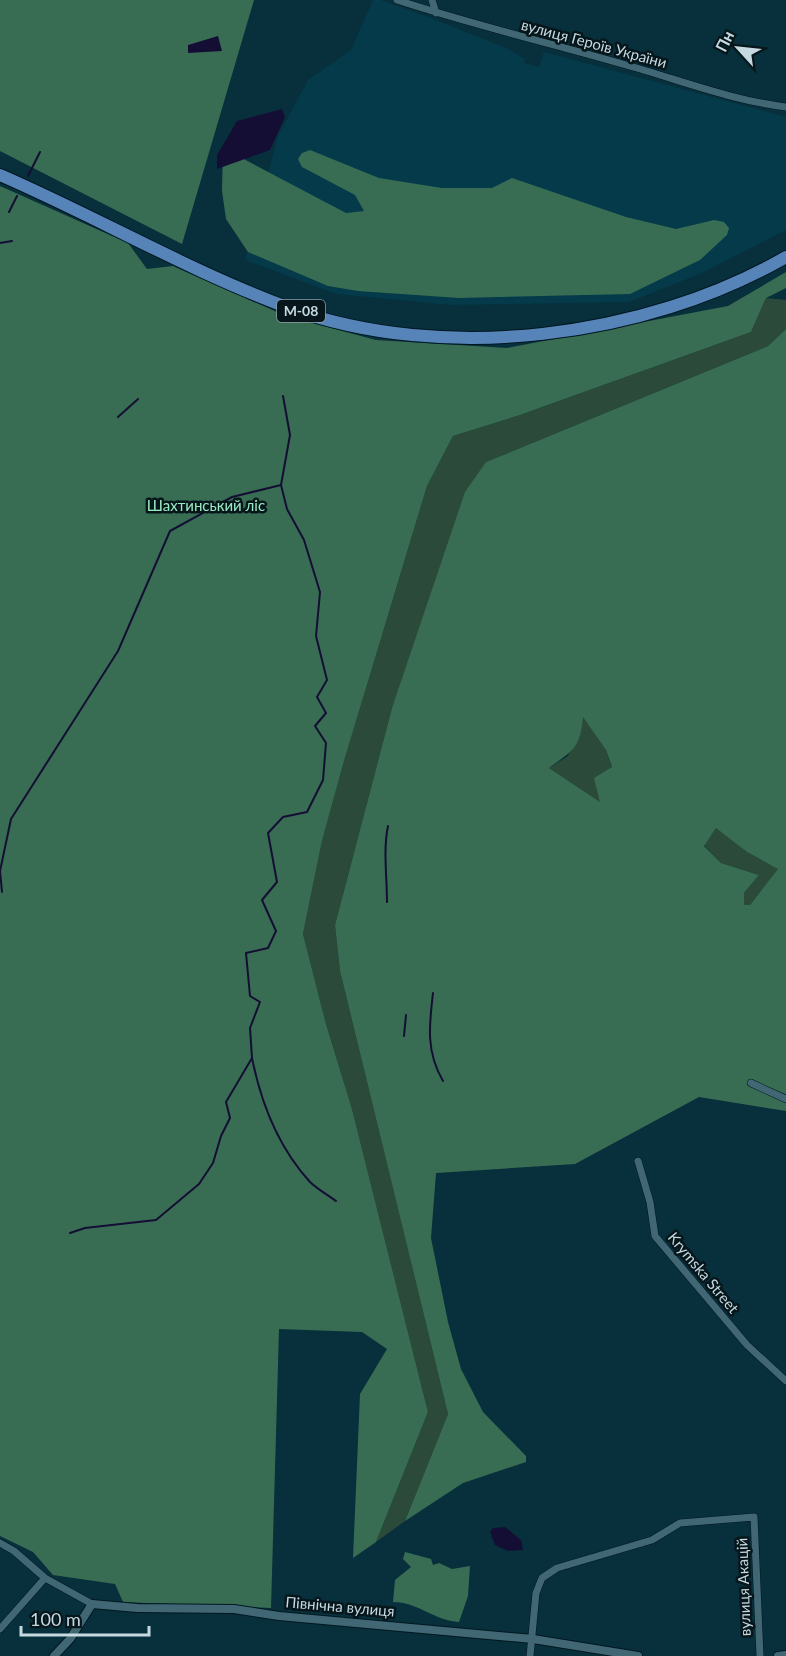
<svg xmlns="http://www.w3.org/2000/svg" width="786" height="1656" font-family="Lato,sans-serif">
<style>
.built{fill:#043a49}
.green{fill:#2b4a3a}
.forest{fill:#386d53;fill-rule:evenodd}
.water{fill:#150e34}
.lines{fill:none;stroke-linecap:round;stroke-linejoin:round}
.stream{stroke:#150e34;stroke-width:2}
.minor-casing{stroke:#001720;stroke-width:8}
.tertiary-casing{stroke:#001720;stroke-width:10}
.trunk-casing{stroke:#001720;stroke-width:14}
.minor{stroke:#416674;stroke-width:7}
.tertiary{stroke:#416674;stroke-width:8}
.trunk{stroke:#5684b9;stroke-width:12}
.labels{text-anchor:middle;stroke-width:5;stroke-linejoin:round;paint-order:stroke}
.shield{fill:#06161b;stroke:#8c9ea6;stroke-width:1.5}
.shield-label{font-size:14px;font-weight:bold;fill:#c5d9e1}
.street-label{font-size:15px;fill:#c5d9e1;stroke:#06161b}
.park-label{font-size:15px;fill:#98ebc0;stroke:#06161b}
</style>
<rect width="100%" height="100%" fill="#07303c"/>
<path class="built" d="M 373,0 L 381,0 L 428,17 L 506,48 L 525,59 L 524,63 L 539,67 L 544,52 L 786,117 L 786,230 L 702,273 L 629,302 L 451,305 L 336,294 L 245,260 L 278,136 L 308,80 L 351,50 Z"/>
<path class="green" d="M 766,298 L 786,300 L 786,329 L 768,346 L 486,462 L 392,708 L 335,925 L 340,971 L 448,1414 L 405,1521 L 376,1542 L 428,1412 L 352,1109 L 326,1024 L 303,934 L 322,841 L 344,761 L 427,486 L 453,436 L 520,415 L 751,332 Z
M 583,716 L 606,750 L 612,768 L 601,803 L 549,768 L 568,756 Z
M 717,827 L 747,852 L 779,869 L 750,905 L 744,905 L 744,893 L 759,875 L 721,863 L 704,845 Z"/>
<path class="forest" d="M 0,0 L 254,0 L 182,244 L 0,151 Z
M 223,148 L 346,213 L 364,211 L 355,195 L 302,167 L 298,159 L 302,153 L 310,150 L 379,178 L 442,188 L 492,188 L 512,178 L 626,217 L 676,229 L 714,220 L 724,222 L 729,228 L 727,235 L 700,260 L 630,294 L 459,298 L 358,291 L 328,286 L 248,252 L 226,219 L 222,191 Z
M 0,186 L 128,243 L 147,269 L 173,266 L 286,316 L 376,340 L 507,348 L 728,306 L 786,272 L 786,288 L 766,298 L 751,332 L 520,415 L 453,436 L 427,486 L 344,761 L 322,841 L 303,934 L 326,1024 L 352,1109 L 428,1412 L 376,1542 L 353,1558 L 360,1394 L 387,1349 L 362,1332 L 279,1329 L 271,1608 L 123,1602 L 115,1584 L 53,1575 L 33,1552 L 0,1536 Z
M 786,329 L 786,1111 L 699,1097 L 575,1164 L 436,1173 L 431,1238 L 448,1322 L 461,1369 L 483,1412 L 526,1456 L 526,1462 L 463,1483 L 405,1521 L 448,1414 L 340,971 L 335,925 L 392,708 L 465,492 L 486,462 L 768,346 ZM 583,717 L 606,750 L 612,767 L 594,778 L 600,802 L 549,768 C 573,750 580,749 583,717 ZM 716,828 L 747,852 L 778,869 L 750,905 L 744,905 L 744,893 L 759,875 L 721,863 L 704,846 Z
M 405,1552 L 431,1559 L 433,1565 L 439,1563 L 452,1569 L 470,1566 L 468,1596 L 459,1622 C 435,1621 418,1602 393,1602 L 395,1580 L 411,1567 L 403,1559 Z"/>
<path class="water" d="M 218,36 L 222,51 L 188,53 L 188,45 Z
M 282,109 L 285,117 L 270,150 L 217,169 L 217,155 L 237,121 Z
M 505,1527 L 521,1540 L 523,1550 L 508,1551 L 495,1545 L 490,1532 L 493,1528 Z"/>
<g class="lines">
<path class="stream" d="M 28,176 L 40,152
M 9,212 L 17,196
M 0,243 L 12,241
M 118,417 L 138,399
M 0,871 L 11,819 L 118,651 L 170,531 L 232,497 L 281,485
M 0,871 L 2,892
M 387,902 C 387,877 383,850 388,826
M 433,993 C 429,1026 426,1052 443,1081
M 404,1036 L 406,1015
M 252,1058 C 261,1103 278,1147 310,1182 C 317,1189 328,1195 336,1201
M 70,1233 L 85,1228 L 156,1220 L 199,1184 L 213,1163 L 221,1136 L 230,1118 L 226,1102 L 252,1058 L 250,1028 L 260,1002 L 250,996 L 246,953 L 268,948 L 276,931 L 262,900 L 277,882 L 268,833 L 283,817 L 307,812 L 323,780 L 326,743 L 315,726 L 326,713 L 317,697 L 327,680 L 316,636 L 320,592 L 304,540 L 287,509 L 281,485 L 290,435 L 283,396"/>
<g class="minor-casing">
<path id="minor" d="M 397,0 C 473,25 550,43 626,65 C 680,80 730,100 786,107
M 432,0 L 436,13
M 751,1083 L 786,1099
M 638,1161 L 650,1202 L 655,1236 L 747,1345 L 786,1381
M 0,1543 L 14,1551 L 45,1578 L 92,1604
M 0,1629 L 45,1578
M 530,1656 L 536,1593 L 542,1578 L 557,1568 L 652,1540 L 680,1523 L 754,1517 L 760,1656"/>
</g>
<g class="tertiary-casing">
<path id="tertiary" d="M 54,1656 L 70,1639 L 92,1604 L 137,1608 L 234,1609 L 279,1616 L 533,1639 L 638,1656
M 778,1656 L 786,1655"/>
</g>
<g class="trunk-casing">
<path id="trunk" d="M 0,175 C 97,217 189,271 289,308 C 444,364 645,338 786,257"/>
</g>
<use href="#minor" class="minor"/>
<use href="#tertiary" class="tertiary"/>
<use href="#trunk" class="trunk"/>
</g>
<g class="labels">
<rect class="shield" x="277" y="300" width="48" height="22" rx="4.5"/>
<g class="shield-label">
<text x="301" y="316">М-08</text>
</g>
<g class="street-label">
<text transform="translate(594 44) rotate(15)" y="5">вулиця Героїв України</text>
<text transform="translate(703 1273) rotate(50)" y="5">Krymska Street</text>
<text transform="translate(744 1587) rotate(-92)" y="5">вулиця Акацій</text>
<text transform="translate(340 1607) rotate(5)" y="5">Північна вулиця</text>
</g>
<g class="park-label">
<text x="206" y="511">Шахтинський ліс</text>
</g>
</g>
<g transform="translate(738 48) rotate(297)" stroke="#06161b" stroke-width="4.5" paint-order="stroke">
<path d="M0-4.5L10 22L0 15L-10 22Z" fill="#c5d9e1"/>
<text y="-9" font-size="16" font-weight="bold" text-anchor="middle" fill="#c5d9e1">Пн</text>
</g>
<path d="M21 1626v9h128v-9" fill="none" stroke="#c5d9e1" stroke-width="3"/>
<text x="30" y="1626" font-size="18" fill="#c5d9e1" stroke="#06161b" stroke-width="4.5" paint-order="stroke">100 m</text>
</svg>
